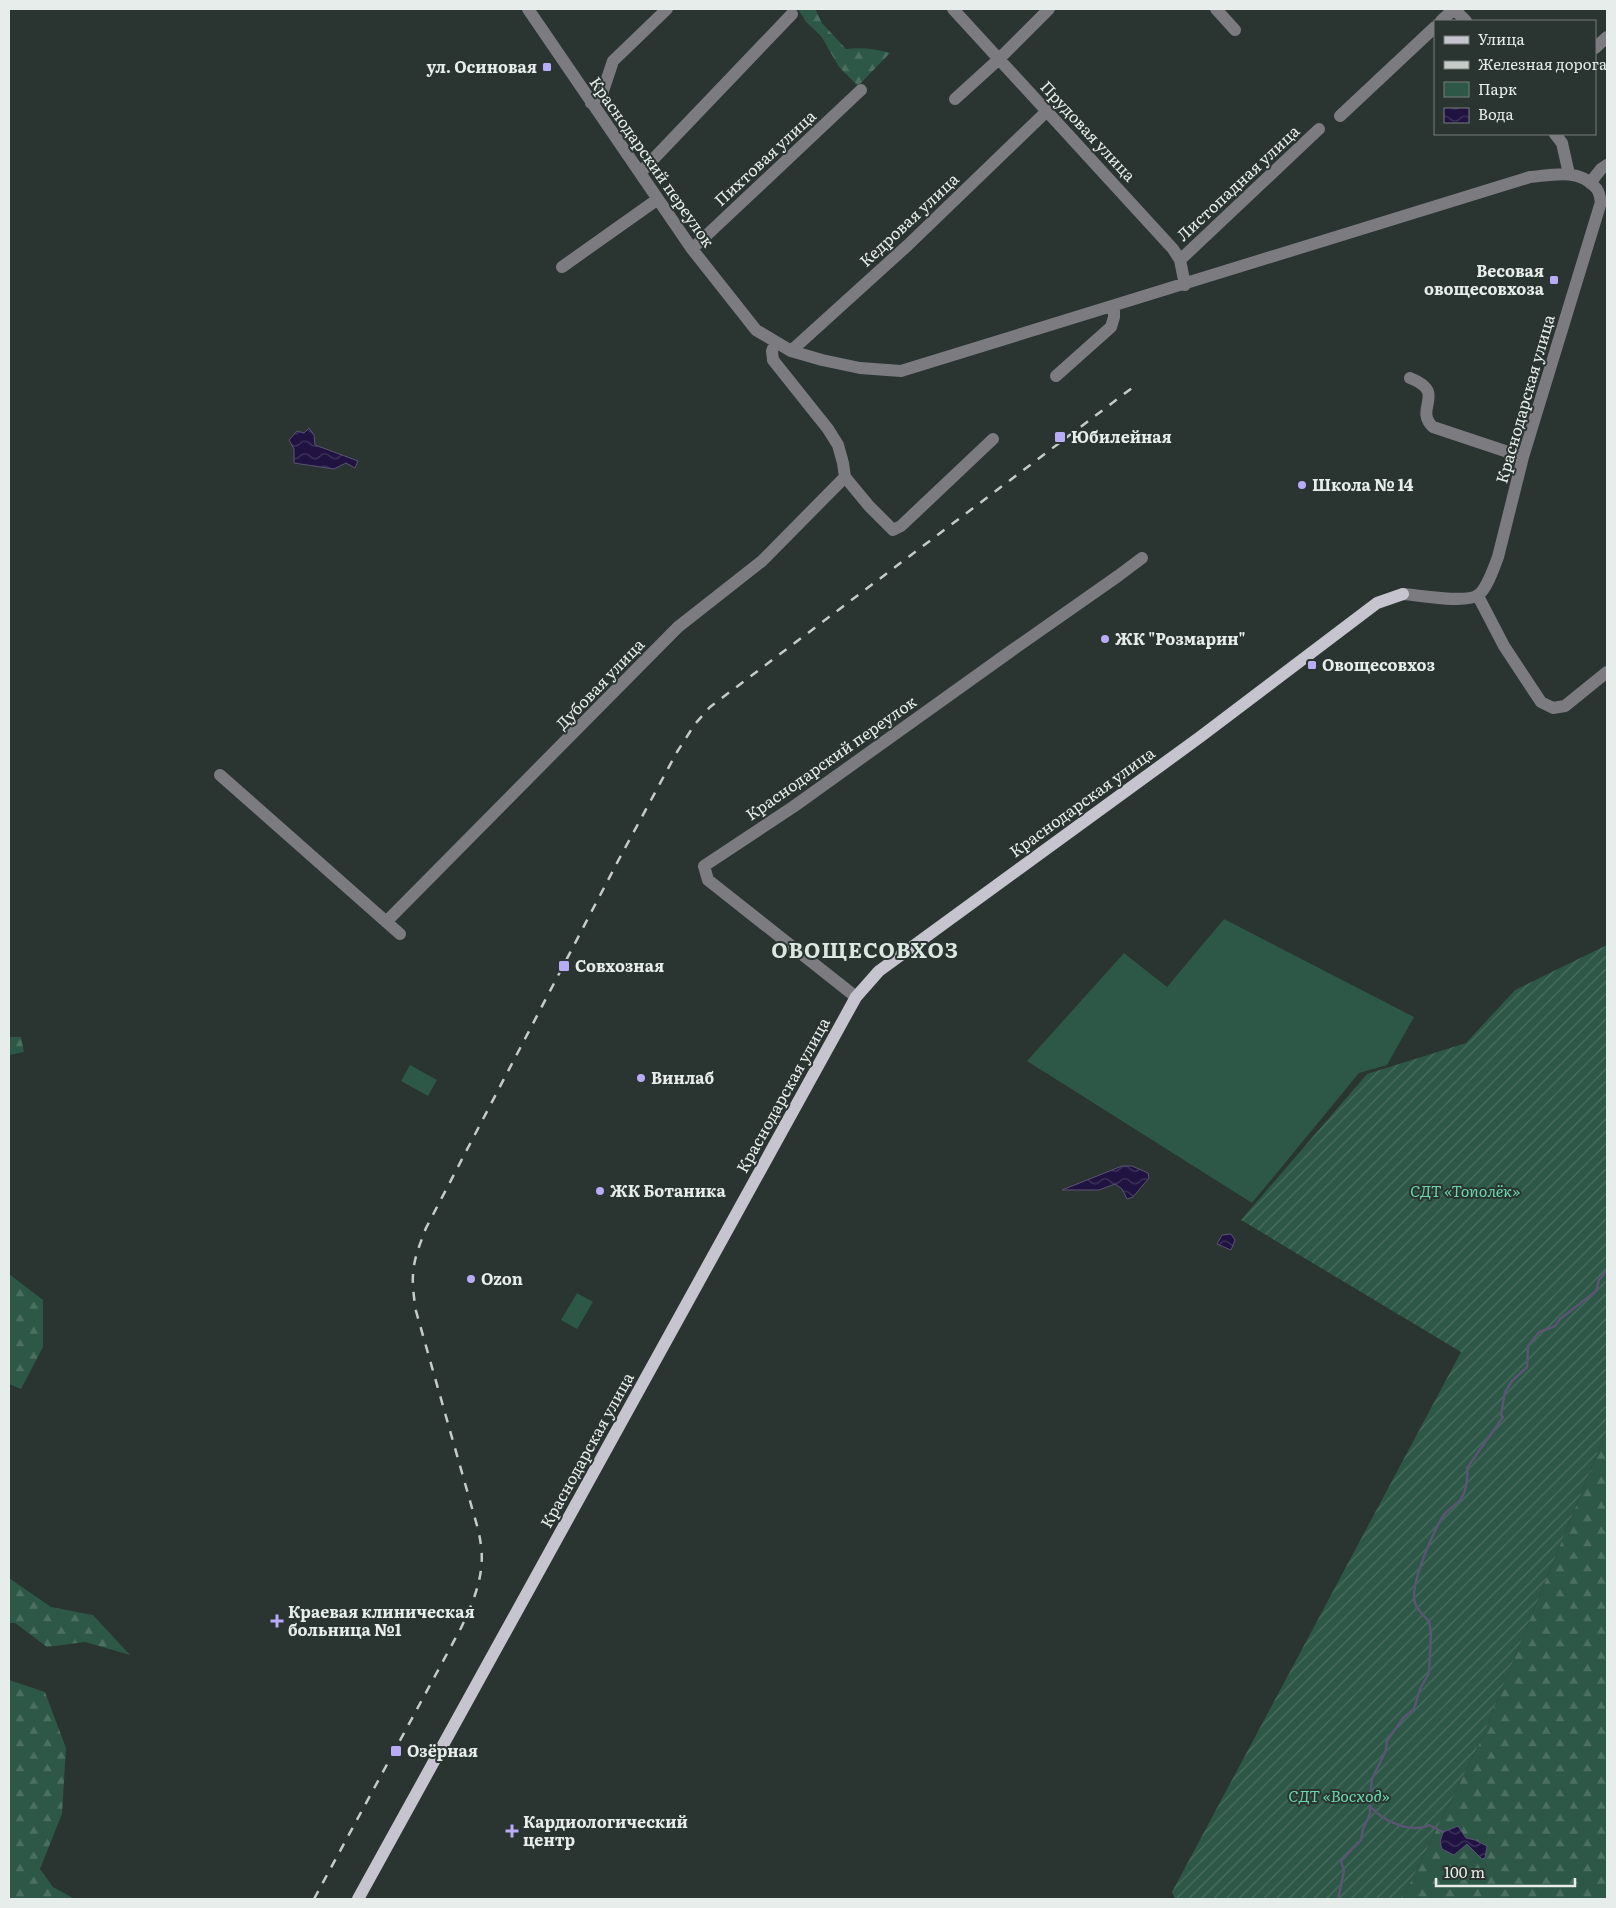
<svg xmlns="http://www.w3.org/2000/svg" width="1616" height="1908" font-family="Literata,serif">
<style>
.green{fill:#2d5746}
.forest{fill:url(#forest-firs)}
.garden{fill:url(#garden-furrows)}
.water{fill:url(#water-waves);stroke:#5c5474}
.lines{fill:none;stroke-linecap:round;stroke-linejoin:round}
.stream{stroke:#5c5474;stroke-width:2.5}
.minor{stroke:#7c7b80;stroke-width:12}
.major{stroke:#c6c4cf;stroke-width:12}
.rail{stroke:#c5ccc8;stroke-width:2.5;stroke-dasharray:9 9;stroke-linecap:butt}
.poi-dot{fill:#b8abf7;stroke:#2a3430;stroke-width:2}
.labels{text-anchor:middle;stroke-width:4;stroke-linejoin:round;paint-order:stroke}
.poi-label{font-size:16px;font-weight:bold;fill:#e7edea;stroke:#2a3430;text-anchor:start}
.street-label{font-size:16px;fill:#e7edea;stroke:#2a3430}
.park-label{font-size:16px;font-style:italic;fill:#6bd6ad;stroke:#2a3430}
.district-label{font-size:21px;font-weight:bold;letter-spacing:1px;fill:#dae8e1;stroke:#2a3430}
</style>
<defs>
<pattern id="forest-firs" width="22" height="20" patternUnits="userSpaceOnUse" patternTransform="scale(1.25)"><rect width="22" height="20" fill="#2d5746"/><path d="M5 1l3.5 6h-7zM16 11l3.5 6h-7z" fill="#4b6f61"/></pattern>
<pattern id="garden-furrows" width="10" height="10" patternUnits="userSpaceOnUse" patternTransform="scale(1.25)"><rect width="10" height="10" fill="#2d5746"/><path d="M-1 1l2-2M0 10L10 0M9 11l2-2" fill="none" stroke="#4b6f61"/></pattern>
<pattern id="water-waves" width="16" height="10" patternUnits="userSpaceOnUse" patternTransform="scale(1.25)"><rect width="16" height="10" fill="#201342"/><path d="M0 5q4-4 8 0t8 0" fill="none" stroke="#40365d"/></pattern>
</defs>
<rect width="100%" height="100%" fill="#2a3430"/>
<path class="green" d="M 1224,919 L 1414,1017 L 1387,1065 L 1359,1073 L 1252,1203 L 1027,1061 L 1124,953 L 1167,987 Z
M 410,1065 L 437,1080 L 428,1096 L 401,1081 Z
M 577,1293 L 593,1302 L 577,1329 L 561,1320 Z"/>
<path class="forest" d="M 798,9 L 815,9 L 822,23 L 846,49 C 862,47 875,49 890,53 L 858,86 L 839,67 L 821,36 L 806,22 Z
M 9,1037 L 21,1037 L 24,1052 L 9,1055 Z
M 9,1274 L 43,1300 L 43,1347 L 21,1389 L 9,1384 Z
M 1607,1429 L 1607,1899 L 1402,1899 L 1482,1738 Z
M 9,1578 L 51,1607 L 93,1615 L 130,1655 L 85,1642 L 47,1647 L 15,1623 L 9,1623 Z
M 9,1680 L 45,1692 L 66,1748 L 62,1814 L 40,1869 L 53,1887 L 75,1899 L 9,1899 Z"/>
<path class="garden" d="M 1607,945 L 1607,1429 L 1482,1738 L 1402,1899 L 1175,1899 L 1172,1892 L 1461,1352 L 1241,1220 L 1367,1074 L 1466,1043 L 1515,990 Z"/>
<path class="water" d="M 309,428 L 314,435 L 315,445 L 358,461 L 355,468 L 346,463 L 334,469 L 294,463 L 294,449 L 289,440 L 297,431 L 304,433 Z
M 1122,1166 L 1132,1166 L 1148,1173 L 1149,1178 L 1133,1197 L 1127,1199 L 1122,1189 L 1115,1184 L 1099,1190 L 1062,1190 Z
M 1231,1234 L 1235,1240 L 1231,1250 L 1217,1244 L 1222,1235 Z
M 1458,1826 L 1466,1838 L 1475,1840 L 1487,1846 L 1485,1858 L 1482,1859 L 1467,1844 L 1454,1855 L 1442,1849 L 1440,1842 L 1443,1832 Z"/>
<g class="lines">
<path class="stream" d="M 1371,1807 C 1383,1821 1411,1834 1429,1825 L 1443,1832
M 1338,1899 L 1344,1871 L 1341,1861 L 1361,1840 L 1363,1829 L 1370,1814 L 1370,1797 L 1372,1779 L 1386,1750 L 1387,1741 L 1403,1718 L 1414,1709 L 1420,1689 L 1429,1673 L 1431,1633 L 1429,1621 C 1424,1616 1417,1610 1415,1603 C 1409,1585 1433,1533 1443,1516 C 1446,1511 1452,1508 1457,1503 C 1466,1496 1468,1479 1467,1468 L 1503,1417 L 1501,1415 L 1505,1392 L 1512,1381 L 1527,1367 L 1528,1346 L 1539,1332 L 1555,1326 L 1560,1319 L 1596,1291 L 1599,1280 L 1607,1270"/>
<path class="minor" d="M 528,9 L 692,249 L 756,330 L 791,351 L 822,360 L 860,368 L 901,371 L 1530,177 C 1552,175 1578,168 1595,187 C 1599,190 1600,197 1601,202 L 1523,457 L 1498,557 C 1494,567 1487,589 1478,595 C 1466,604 1419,595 1403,594
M 953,9 L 1173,249 L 1180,260 L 1185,285
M 1216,9 L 1235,30
M 1454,9 L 1466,21
M 1441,21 L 1454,9
M 1595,48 L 1607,37
M 955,99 L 999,59 L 1049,9
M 591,103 L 602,94 L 613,61 L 667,9
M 1340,116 L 1435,27
M 1555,134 L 1562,143 L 1569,174
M 640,173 L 792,14
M 1590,183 L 1601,169 L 1607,165
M 692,249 L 861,90
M 1180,260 L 1319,129
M 562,267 L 658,199
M 775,343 L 772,351 L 773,360 L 828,429 L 838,445 L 843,463 L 845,477 L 869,506 L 893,530 L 901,526 L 993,439
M 791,351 L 908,245 L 1047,111
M 1056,376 L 1111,327 L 1114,317 L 1114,306
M 1410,378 C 1448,393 1413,408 1433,427 L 1523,457
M 1478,596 L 1504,646 L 1541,702 L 1553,708 L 1565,706 L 1607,672
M 220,775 L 400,934
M 386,922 L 678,627 L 762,561 L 845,477
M 856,997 L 708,880 L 704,866 L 793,807 L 1011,651 L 1118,576 L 1142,558"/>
<path class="major" d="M 358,1899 L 856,997 L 879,971 L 1200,737 L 1377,603 L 1403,594"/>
<path class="rail" d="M 314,1899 L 461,1628 C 473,1603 485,1575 481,1546 C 480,1536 477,1525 474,1515 L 416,1311 C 410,1273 412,1264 426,1228 L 618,861 L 677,752 L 695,724 L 710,707 L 1132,388"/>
</g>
<g class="poi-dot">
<rect x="542" y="62" width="10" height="10" rx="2.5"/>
<rect x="1549" y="275" width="10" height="10" rx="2.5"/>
<rect x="1054" y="431" width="12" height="12" rx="2.5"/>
<circle cx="1302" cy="485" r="5"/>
<circle cx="1105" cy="639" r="5"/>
<rect x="1307" y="660" width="10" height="10" rx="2.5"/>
<rect x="558" y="960" width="12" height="12" rx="2.5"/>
<circle cx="641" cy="1078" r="5"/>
<circle cx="600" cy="1191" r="5"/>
<circle cx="471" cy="1279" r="5"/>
<path d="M274.5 1613.5h5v5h5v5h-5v5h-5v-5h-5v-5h5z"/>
<rect x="390" y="1745" width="12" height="12" rx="2.5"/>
<path d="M509.5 1823.5h5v5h5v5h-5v5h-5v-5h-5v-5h5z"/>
</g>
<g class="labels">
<g class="poi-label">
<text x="537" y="73" text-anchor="end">ул. Осиновая</text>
<text x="1544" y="277" text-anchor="end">Весовая<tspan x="1544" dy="18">овощесовхоза</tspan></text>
<text x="1071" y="443">Юбилейная</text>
<text x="1312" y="491">Школа № 14</text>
<text x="1115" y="645">ЖК "Розмарин"</text>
<text x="1322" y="671">Овощесовхоз</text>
<text x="575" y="972">Совхозная</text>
<text x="651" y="1084">Винлаб</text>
<text x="610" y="1197">ЖК Ботаника</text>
<text x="481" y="1285">Ozon</text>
<text x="288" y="1618">Краевая клиническая<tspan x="288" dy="18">больница №1</tspan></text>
<text x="407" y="1757">Озёрная</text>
<text x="523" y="1828">Кардиологический<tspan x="523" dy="18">центр</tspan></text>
</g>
<g class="street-label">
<text transform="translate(1088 131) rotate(47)" y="6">Прудовая улица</text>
<text transform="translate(765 158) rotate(-43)" y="6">Пихтовая улица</text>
<text transform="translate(652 162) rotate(55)" y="6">Краснодарский переулок</text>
<text transform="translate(1238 183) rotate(-43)" y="6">Листопадная улица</text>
<text transform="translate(909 220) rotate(-43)" y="6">Кедровая улица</text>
<text transform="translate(1525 399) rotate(-74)" y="6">Краснодарская улица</text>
<text transform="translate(600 684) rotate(-46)" y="6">Дубовая улица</text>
<text transform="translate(831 758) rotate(-35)" y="6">Краснодарский переулок</text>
<text transform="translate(1082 802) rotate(-36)" y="6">Краснодарская улица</text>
<text transform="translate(783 1095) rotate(-61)" y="6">Краснодарская улица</text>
<text transform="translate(587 1450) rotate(-61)" y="6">Краснодарская улица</text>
</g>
<g class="park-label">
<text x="1465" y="1197">СДТ «Тополёк»</text>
<text x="1339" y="1802">СДТ «Восход»</text>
</g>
<g class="district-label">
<text x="865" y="958">ОВОЩЕСОВХОЗ</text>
</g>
</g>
<rect width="1616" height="1908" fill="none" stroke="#e7edea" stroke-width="20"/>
<rect x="1434" y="20" width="162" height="115" fill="#2a3430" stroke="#767e7a"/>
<rect x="1444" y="36" width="25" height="8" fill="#c6c4cf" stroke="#767e7a"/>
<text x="1478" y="45" font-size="15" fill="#e7edea">Улица</text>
<rect x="1444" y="61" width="25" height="8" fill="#c5ccc8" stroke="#767e7a"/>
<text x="1478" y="70" font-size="15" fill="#e7edea">Железная дорога</text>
<rect x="1444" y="82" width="25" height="15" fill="#2d5746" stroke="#767e7a"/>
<text x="1478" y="95" font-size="15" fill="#e7edea">Парк</text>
<rect x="1444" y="108" width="25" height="15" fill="url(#water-waves)" stroke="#767e7a"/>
<text x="1478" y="120" font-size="15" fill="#e7edea">Вода</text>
<path d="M1436 1878v8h139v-8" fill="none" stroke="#e7edea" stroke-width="2.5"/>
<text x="1444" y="1878" font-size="15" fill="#e7edea" stroke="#2a3430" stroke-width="4" paint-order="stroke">100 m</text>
</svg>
